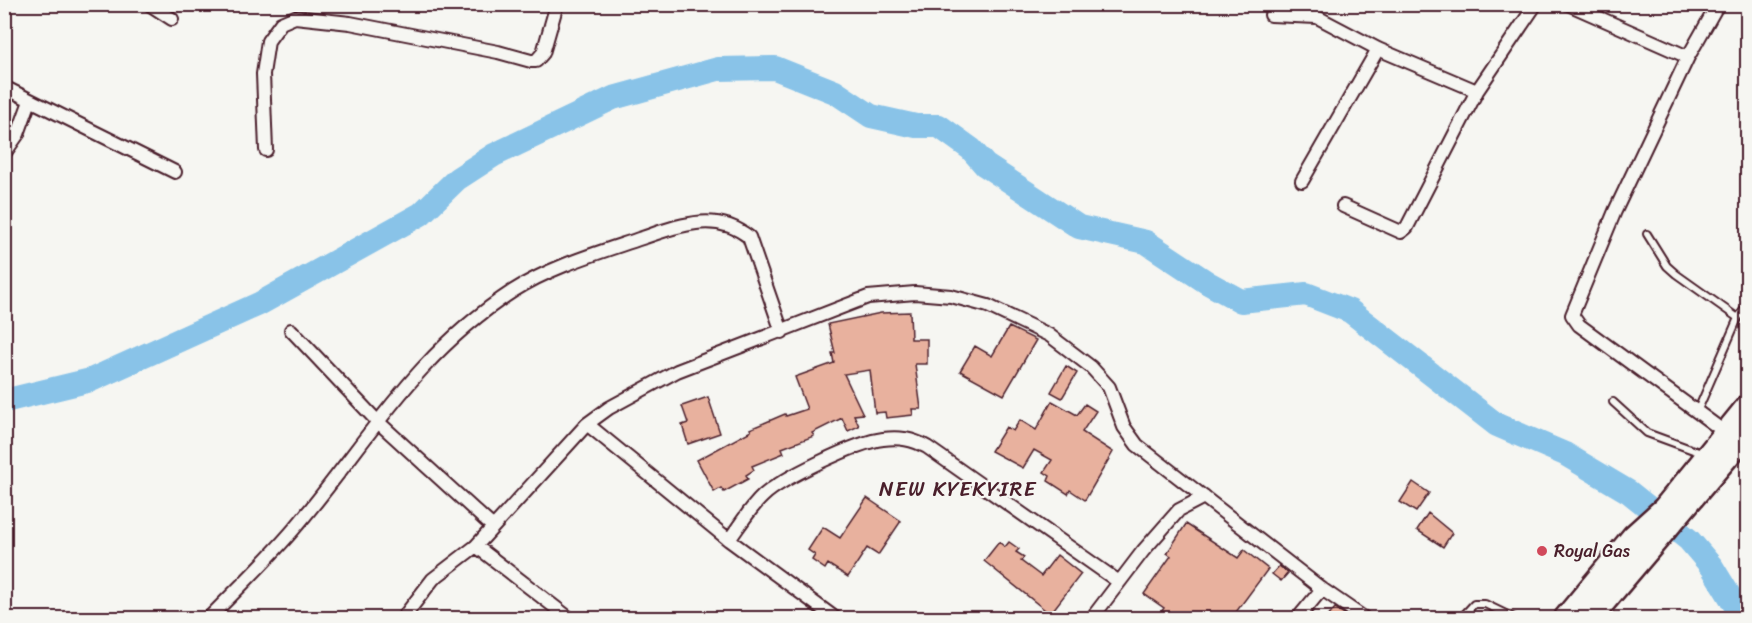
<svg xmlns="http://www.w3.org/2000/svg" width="1752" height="623" font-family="Sriracha,sans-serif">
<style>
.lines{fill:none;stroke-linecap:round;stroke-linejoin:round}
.river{stroke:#89c3e8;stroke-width:24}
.building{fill:#e8b19e;stroke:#4a1f2b;stroke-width:1.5}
.service-casing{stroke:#4a1f2b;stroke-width:10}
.minor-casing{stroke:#4a1f2b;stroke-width:16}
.trunk-casing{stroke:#4a1f2b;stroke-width:26}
.service{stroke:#f6f6f2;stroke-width:6}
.minor{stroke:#f6f6f2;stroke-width:12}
.trunk{stroke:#f6f6f2;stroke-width:21}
.poi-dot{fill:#d1495b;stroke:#f6f6f2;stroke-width:2}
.labels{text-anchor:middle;stroke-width:4.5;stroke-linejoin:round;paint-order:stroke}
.poi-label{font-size:18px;fill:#4a1f2b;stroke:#f6f6f2;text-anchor:start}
.quarter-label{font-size:21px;letter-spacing:1.5px;fill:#4a1f2b;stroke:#f6f6f2}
</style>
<rect width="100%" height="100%" fill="#f6f6f2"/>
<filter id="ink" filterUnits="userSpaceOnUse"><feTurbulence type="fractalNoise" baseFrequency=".0167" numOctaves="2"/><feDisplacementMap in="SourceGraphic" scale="12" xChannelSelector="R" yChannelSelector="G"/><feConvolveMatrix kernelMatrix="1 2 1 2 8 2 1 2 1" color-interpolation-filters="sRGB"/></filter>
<g filter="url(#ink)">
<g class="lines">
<path class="river" d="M 4,401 L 91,380 L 259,304 L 421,214 L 457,179 L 494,155 L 613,98 L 718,69 L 775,68 L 835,92 L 871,116 L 916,126 L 939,126 L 971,149 L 985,165 L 1079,227 L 1146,242 L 1208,283 L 1241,301 L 1306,294 L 1350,311 L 1497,425 L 1565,454 L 1629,492 L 1689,540 L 1712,567 L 1743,618"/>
</g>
<path class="building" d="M 910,312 L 911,339 L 927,339 L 927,364 L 915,364 L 921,409 L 912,409 L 913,415 L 886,418 L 885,412 L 875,413 L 870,370 L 844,374 L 863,414 L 854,415 L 859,426 L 848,431 L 842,418 L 812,433 L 814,436 L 782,448 L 784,453 L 752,466 L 754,470 L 746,475 L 748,479 L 724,492 L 721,488 L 714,492 L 697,460 L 751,431 L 750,429 L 785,414 L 786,416 L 807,409 L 795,377 L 834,363 L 832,353 L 835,353 L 828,324 L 881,313 Z
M 1009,327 L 1036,340 L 1004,395 L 960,371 L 975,346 L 992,356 Z
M 1066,366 L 1077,373 L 1062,398 L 1051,392 Z
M 708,397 L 720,433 L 688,444 L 682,425 L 688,423 L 682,406 Z
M 1052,401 L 1077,415 L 1085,404 L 1096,411 L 1082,432 L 1113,452 L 1085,500 L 1070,490 L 1068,494 L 1048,481 L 1050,476 L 1044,472 L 1052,460 L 1034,450 L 1023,468 L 991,451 L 1006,427 L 1013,431 L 1020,420 L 1036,430 Z
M 1413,482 L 1429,493 L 1416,512 L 1400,502 Z
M 867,498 L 901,521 L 878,555 L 867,548 L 848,577 L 828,564 L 825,569 L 812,560 L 815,555 L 808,550 L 823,527 L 840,538 Z
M 1428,513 L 1452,533 L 1443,547 L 1417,530 Z
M 1186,524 L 1238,558 L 1244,550 L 1268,569 L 1236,612 L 1245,618 L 1157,618 L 1164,608 L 1144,594 L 1171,556 L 1167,553 Z
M 999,542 L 1005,547 L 1009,542 L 1019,549 L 1016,552 L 1024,557 L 1021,561 L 1041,576 L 1057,555 L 1081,574 L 1050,614 L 984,561 Z
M 1279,566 L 1288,573 L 1281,581 L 1272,574 Z
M 1335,608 L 1350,618 L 1327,618 Z"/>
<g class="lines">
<g class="service-casing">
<path id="service" d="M 1647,234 L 1667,266 L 1676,274 L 1738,318
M 1613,402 L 1647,433 L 1704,454
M 1697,412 L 1738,318 L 1748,304
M 1461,618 L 1474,604 L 1485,604 L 1514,618"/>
</g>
<g class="minor-casing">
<path id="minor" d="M 149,4 L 172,19
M 1568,4 L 1688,57
M 1718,4 L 1688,57 L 1615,211 L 1572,315 L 1579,325 L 1726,433
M 1271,15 L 1317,17 L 1378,49 L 1477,91
M 4,87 L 175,172
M 266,150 L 263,74 L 268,41 L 281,23 L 295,17 L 350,23 L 498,52 L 531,61 L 536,61 L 543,53 L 557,4
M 4,154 L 18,134 L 30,101
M 1302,181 L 1378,49
M 1343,206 L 1401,232 L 1407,227 L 1477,91 L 1536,4
M 291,330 L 377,421 L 493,527
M 587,424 L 729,540 L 835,618
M 729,540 C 740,525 750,508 763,496 C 782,478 857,442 883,439 C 900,437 912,439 927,447 L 1119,582
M 476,546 L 587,424 L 609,408 L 677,371 L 868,297 L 915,293 L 951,296 L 988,306 L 1049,335 L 1091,367 L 1109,387 L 1124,427 L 1137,445 L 1322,589 L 1364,618
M 209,618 C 239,587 271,557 299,523 C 370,438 416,354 513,291 C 552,266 598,253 642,238 C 678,226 715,210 749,237 L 782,332
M 403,618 L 433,579 L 476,546 L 569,618
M 1092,618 L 1143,551 L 1179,510 L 1204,497
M 1298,618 L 1322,589"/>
</g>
<g class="trunk-casing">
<path id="trunk" d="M 1565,618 L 1633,536 L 1664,508 L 1748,405
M 1591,618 L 1748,433"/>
</g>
<use href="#service" class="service"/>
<use href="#minor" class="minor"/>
<use href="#trunk" class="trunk"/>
</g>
</g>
<circle class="poi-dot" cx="1542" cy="551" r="6"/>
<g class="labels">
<g class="poi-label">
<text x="1554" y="557">Royal Gas</text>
</g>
<g class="quarter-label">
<text x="958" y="496">NEW KYEKYIRE</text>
</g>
</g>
<rect width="1752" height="623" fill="none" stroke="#f6f6f2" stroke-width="24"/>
<rect x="12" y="12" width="1728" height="599" fill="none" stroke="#4a1f2b" stroke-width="2" filter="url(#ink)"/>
</svg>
